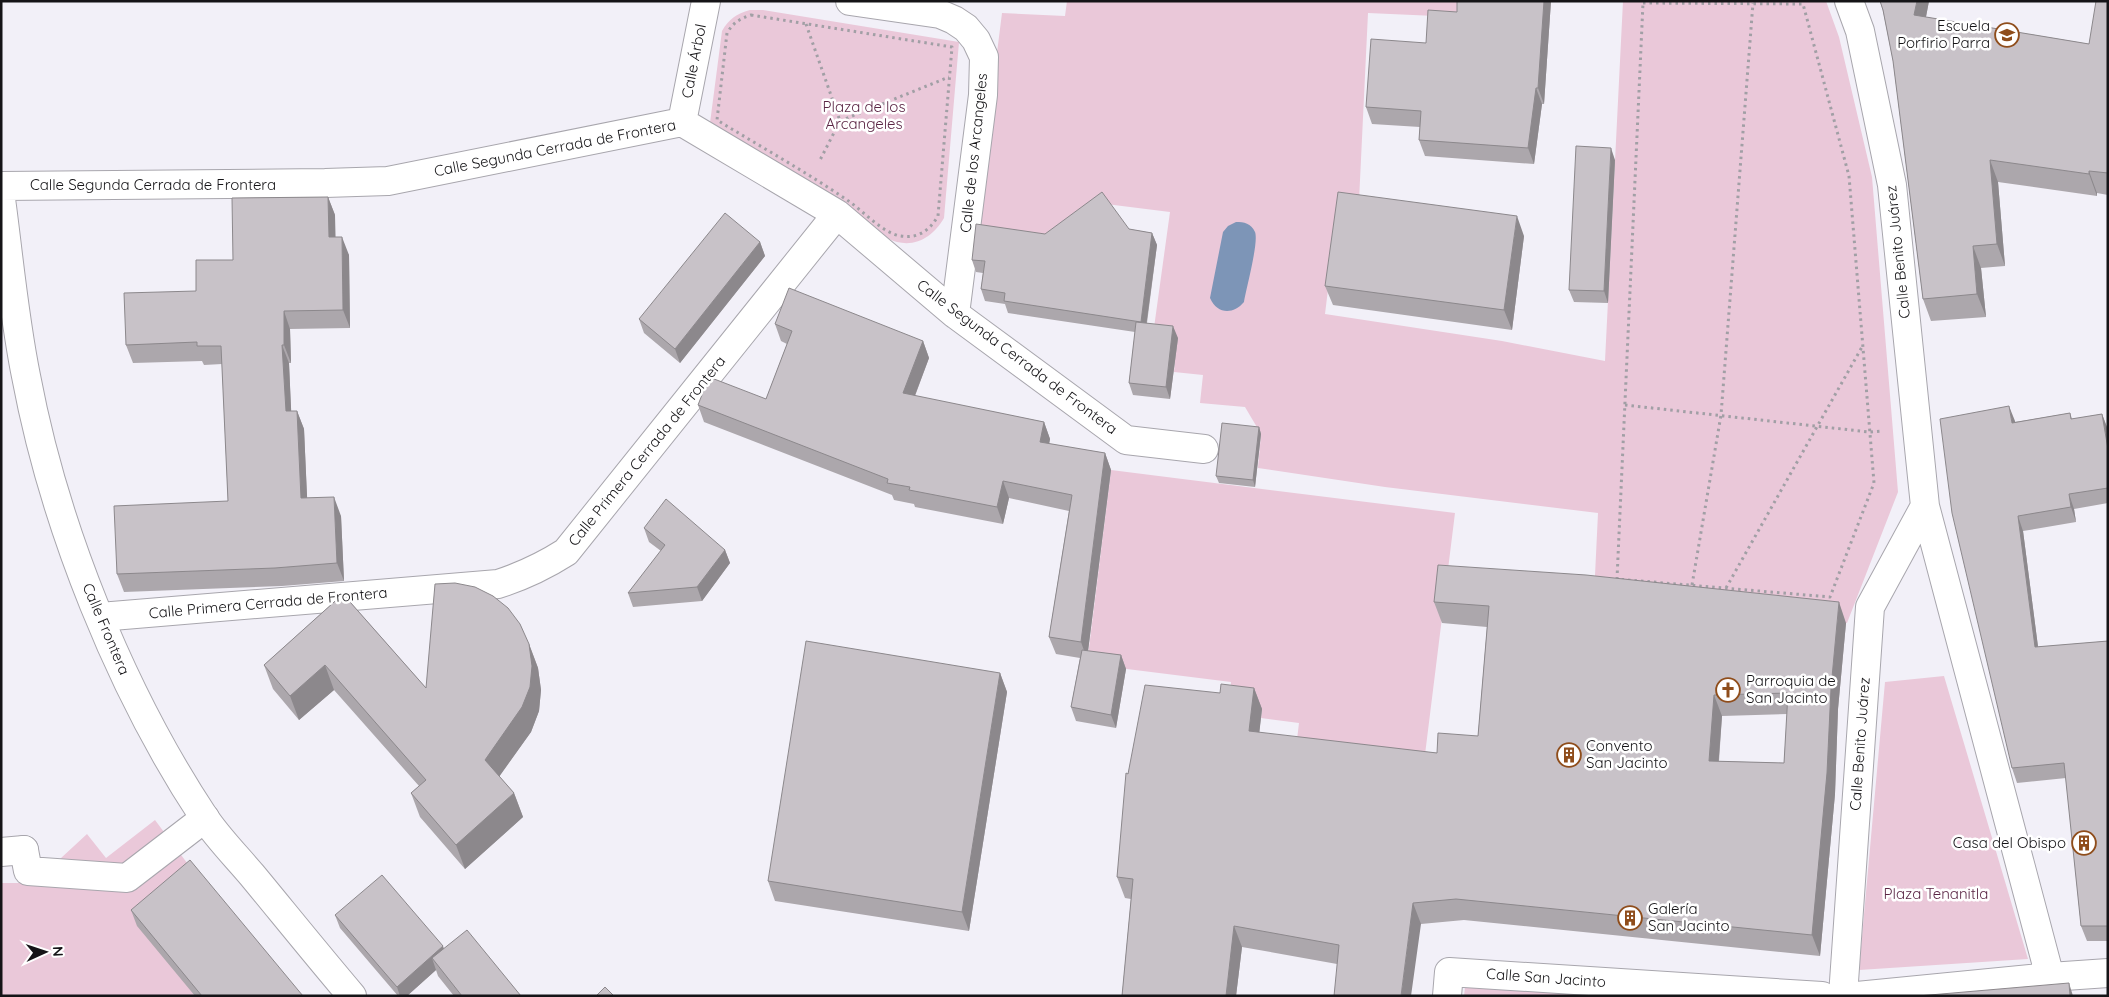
<svg xmlns="http://www.w3.org/2000/svg" width="2109" height="997" font-family="Quicksand,sans-serif">
<style>
.green{fill:#eac8d9}
.water{fill:#7d95b7}
.lines{fill:none;stroke-linecap:round;stroke-linejoin:round}
.pedestrian-casing{stroke:#a8a6ad;stroke-width:30}
.minor-casing{stroke:#a8a6ad;stroke-width:30}
.path{stroke:#a19fa5;stroke-width:3;stroke-dasharray:2.5 4;stroke-linecap:butt}
.pedestrian{stroke:#fff;stroke-width:28}
.minor{stroke:#fff;stroke-width:28}
.wall{fill:#aca7ac;fill-rule:evenodd}
.shaded-wall{fill:#8c888c}
.building{fill:#c8c2c8;stroke:#8c888c;fill-rule:evenodd}
.labels{text-anchor:middle;stroke-width:5;stroke-linejoin:round;paint-order:stroke}
.poi-label{font-size:15px;fill:#151417;stroke:#fff;text-anchor:start}
.street-label{font-size:15px;fill:#151417;stroke:#fff}
.park-label{font-size:15px;fill:#5b2645;stroke:#fff}
</style>
<rect width="100%" height="100%" fill="#f2f0f8"/>
<path class="green" d="M 1067,1 L 1460,1 L 1458,17 L 1368,13 L 1359,201 L 1339,200 L 1325,314 L 1502,341 L 1605,361 L 1623,1 L 1826,1 L 1839,37 L 1872,177 L 1898,492 L 1847,623 L 1594,596 L 1598,513 L 1385,487 L 1258,468 L 1261,434 L 1245,407 L 1200,403 L 1203,375 L 1174,372 L 1175,360 L 1153,335 L 1170,212 L 1106,204 L 1065,249 L 974,235 L 1002,13 L 1065,16 Z
M 750,10 L 763,10 L 959,42 L 944,218 C 934,235 918,247 897,242 C 879,237 862,218 847,207 C 803,177 756,151 710,123 L 722,31 C 729,19 736,14 750,10 Z
M 1111,470 L 1455,513 L 1415,835 L 1295,756 L 1299,723 L 1261,718 L 1262,709 L 1229,706 L 1231,682 L 1087,664 Z
M 1944,676 L 2028,959 L 1859,970 L 1885,682 Z
M 155,820 L 196,875 L 195,996 L 1,996 L 1,883 L 34,883 L 87,834 L 106,858 Z
M 1465,987 L 1620,996 L 1464,996 Z"/>
<path class="water" d="M 1236,222 C 1244,222 1251,223 1255,232 C 1259,242 1246,289 1244,302 C 1233,315 1217,314 1210,298 L 1223,232 L 1228,226 Z"/>
<g class="lines">
<g class="pedestrian-casing">
<path id="pedestrian" d="M 24,850 L 28,871 L 127,878 L 205,818"/>
</g>
<g class="minor-casing">
<path id="minor" d="M 850,1 L 940,14 L 954,20 L 966,28 L 976,40 L 984,57 L 983,95 L 955,314
M 1849,1 L 1860,31 L 1892,185 L 1925,506 L 2050,977
M 682,122 L 706,1
M 1,186 L 325,183 L 388,181 L 682,122 L 837,214 L 955,314 L 1126,440 L 1204,449
M 1,199 C 9,258 14,317 26,376 C 54,525 120,690 204,817 C 217,837 236,856 252,875 C 285,915 318,956 352,996
M 100,617 L 498,584 C 523,576 544,566 566,552 L 837,214
M 1,852 L 24,850
M 1447,996 L 1449,972 L 1822,996
M 1843,996 L 1870,607 L 1925,506
M 1857,996 L 2050,977 L 2108,973"/>
</g>
<path class="path" d="M 1643,3 L 1803,4 L 1849,176 L 1874,483 L 1830,597 L 1617,579 Z
M 751,15 L 952,47 L 938,216 C 930,230 918,239 901,236 C 884,234 864,212 850,202 C 808,173 761,147 717,120 L 727,33 C 733,23 739,19 751,15 Z
M 806,24 L 840,121 L 819,162
M 840,121 L 949,77
M 1625,405 L 1869,432 L 1883,431
M 1692,585 L 1721,415 L 1753,3
M 1726,588 L 1862,347"/>
<use href="#pedestrian" class="pedestrian"/>
<use href="#minor" class="minor"/>
</g>
<path class="wall" d="M 1551,1 L 1544,104 L 1542,104 L 1534,164 L 1425,156 L 1419,140 L 1420,127 L 1372,124 L 1366,107 L 1426,43 L 1457,12 Z
M 1880,1 L 1929,1 L 1926,17 L 2089,44 L 2108,1 L 2108,195 L 2097,193 L 2097,196 L 1998,182 L 2005,266 L 1981,268 L 1986,317 L 1931,321 L 1923,299 L 1893,61 L 1883,11 Z
M 1615,160 L 1608,303 L 1574,302 L 1569,290 Z
M 328,197 L 335,215 L 335,237 L 349,255 L 350,328 L 290,329 L 291,363 L 289,363 L 291,411 L 297,411 L 304,429 L 307,498 L 341,516 L 344,581 L 282,586 L 124,592 L 117,574 L 228,501 L 222,364 L 204,365 L 202,361 L 133,363 L 126,345 L 196,291 L 233,260 Z
M 1129,229 L 1152,233 L 1157,245 L 1147,323 L 1178,338 L 1170,399 L 1133,395 L 1129,383 L 1135,332 L 1008,313 L 1005,304 L 985,301 L 981,289 L 983,273 L 976,272 L 972,260 L 1045,234 Z
M 1524,236 L 1512,330 L 1333,305 L 1325,286 Z
M 760,242 L 765,256 L 680,363 L 644,333 L 639,319 Z
M 775,324 L 923,341 L 929,358 L 915,396 L 1044,422 L 1050,439 L 1049,444 L 1105,453 L 1111,470 L 1088,651 L 1121,655 L 1126,669 L 1116,728 L 1076,721 L 1071,707 L 1080,658 L 1056,654 L 1049,637 L 1069,511 L 1009,498 L 1003,524 L 915,507 L 914,504 L 894,500 L 892,495 L 704,422 L 698,405 L 766,399 L 787,344 L 781,341 Z
M 2070,413 L 2072,419 L 2102,414 L 2108,430 L 2108,503 L 2074,509 L 2076,522 L 2023,531 L 2038,647 L 2108,641 L 2108,941 L 2087,941 L 2081,926 L 2066,778 L 2017,783 L 2012,768 L 2015,422 Z
M 1259,427 L 1261,434 L 1255,487 L 1219,483 L 1216,476 Z
M 644,528 L 725,550 L 730,563 L 702,601 L 633,607 L 628,593 L 661,551 L 649,542 Z
M 343,594 L 426,688 L 529,644 L 538,668 L 541,690 L 539,711 L 531,732 L 499,776 L 514,793 L 523,817 L 465,869 L 420,817 L 411,793 L 419,786 L 334,690 L 299,720 L 273,689 L 264,665 Z
M 1434,602 L 1846,623 L 1838,709 L 1835,794 L 1820,956 L 1464,920 L 1421,924 L 1337,964 L 1242,947 L 1236,996 L 1122,996 L 1131,899 L 1125,898 L 1117,877 L 1128,774 L 1220,693 L 1254,688 L 1262,709 L 1259,733 L 1437,753 L 1478,736 L 1487,627 L 1442,623 ZM 1787,714 L 1784,763 L 1719,761 L 1722,716 Z
M 1000,673 L 1007,692 L 969,931 L 775,901 L 768,881 Z
M 131,910 L 303,996 L 195,996 L 137,926 Z
M 335,915 L 444,949 L 521,996 L 454,996 L 438,976 L 436,970 L 407,996 L 398,996 L 340,928 Z"/>
<path class="shaded-wall" d="M 1544,1 L 1551,1 L 1544,104 L 1538,88 Z
M 1917,1 L 1929,1 L 1922,37 L 1914,15 Z
M 1536,88 L 1542,104 L 1534,164 L 1528,148 Z
M 1611,148 L 1615,160 L 1608,303 L 1604,291 Z
M 1990,160 L 1998,182 L 2005,266 L 1997,244 Z
M 2089,171 L 2097,193 L 2097,196 L 2089,174 Z
M 328,197 L 335,215 L 336,255 L 329,237 Z
M 1517,216 L 1524,236 L 1512,330 L 1504,310 Z
M 1152,233 L 1157,245 L 1145,334 L 1141,322 Z
M 342,237 L 349,255 L 350,328 L 343,310 Z
M 760,242 L 765,256 L 680,363 L 675,349 Z
M 1973,246 L 1981,268 L 1986,317 L 1977,294 Z
M 284,311 L 290,329 L 291,363 L 284,345 Z
M 1173,326 L 1178,338 L 1170,399 L 1166,387 Z
M 923,341 L 929,358 L 909,411 L 903,393 Z
M 282,345 L 289,363 L 292,429 L 286,411 Z
M 2009,406 L 2015,421 L 2018,438 L 2012,423 Z
M 297,411 L 304,429 L 308,517 L 301,498 Z
M 2102,414 L 2108,430 L 2108,449 Z
M 1044,422 L 1050,439 L 1046,460 L 1040,442 Z
M 1259,427 L 1261,434 L 1255,487 L 1253,480 Z
M 1105,453 L 1111,470 L 1087,659 L 1081,642 Z
M 1003,481 L 1009,498 L 1003,524 L 997,507 Z
M 2069,494 L 2074,509 L 2076,522 L 2071,507 Z
M 334,497 L 341,516 L 344,581 L 337,563 Z
M 2018,516 L 2023,531 L 2040,662 L 2035,647 Z
M 725,550 L 730,563 L 702,601 L 697,587 Z
M 1839,602 L 1846,623 L 1838,709 L 1835,794 L 1820,956 L 1812,935 L 1831,688 Z
M 529,644 L 538,668 L 541,690 L 539,711 L 531,732 L 494,784 L 485,760 Z
M 1121,655 L 1126,669 L 1116,728 L 1111,715 Z
M 325,665 L 334,690 L 299,720 L 290,696 Z
M 1000,673 L 1007,692 L 969,931 L 962,912 Z
M 1254,688 L 1262,709 L 1257,753 L 1249,731 Z
M 1714,695 L 1722,716 L 1717,782 L 1709,761 Z
M 514,793 L 523,817 L 465,869 L 456,845 Z
M 1413,903 L 1421,924 L 1411,996 L 1401,996 Z
M 1234,926 L 1242,947 L 1236,996 L 1226,996 Z
M 443,946 L 448,960 L 432,958 L 436,970 L 407,996 L 400,996 L 397,987 Z
M 2069,983 L 2073,996 L 2070,996 Z"/>
<path class="building" d="M 1457,1 L 1544,1 L 1538,88 L 1536,88 L 1528,148 L 1419,140 L 1421,111 L 1366,107 L 1371,39 L 1426,43 L 1428,10 L 1457,12 Z
M 1880,1 L 1917,1 L 1914,15 L 2089,44 L 2096,1 L 2108,1 L 2108,173 L 2089,171 L 2089,174 L 1990,160 L 1997,244 L 1973,246 L 1977,294 L 1923,299 L 1893,61 L 1883,10 Z
M 1576,146 L 1611,148 L 1604,291 L 1569,290 Z
M 1102,192 L 1129,229 L 1152,233 L 1141,322 L 1004,301 L 1005,293 L 981,289 L 985,261 L 972,260 L 976,224 L 1045,234 Z
M 1338,192 L 1517,216 L 1504,310 L 1325,286 Z
M 328,197 L 329,237 L 342,237 L 343,310 L 284,311 L 284,345 L 282,345 L 286,411 L 297,411 L 301,498 L 334,497 L 337,563 L 275,568 L 117,574 L 114,506 L 228,501 L 221,346 L 197,346 L 197,342 L 126,345 L 124,293 L 196,291 L 196,260 L 233,260 L 232,198 Z
M 725,213 L 760,242 L 675,349 L 639,319 Z
M 789,288 L 923,341 L 903,393 L 1044,422 L 1040,442 L 1105,453 L 1081,642 L 1049,637 L 1072,495 L 1003,481 L 997,507 L 909,490 L 910,487 L 887,483 L 888,479 L 698,405 L 709,377 L 766,399 L 792,331 L 775,324 Z
M 1136,322 L 1173,326 L 1166,387 L 1129,383 Z
M 2009,406 L 2012,423 L 2070,413 L 2071,419 L 2102,414 L 2108,449 L 2108,488 L 2069,494 L 2071,507 L 2018,516 L 2035,647 L 2108,641 L 2108,926 L 2081,926 L 2064,763 L 2012,768 L 1952,513 L 1940,419 Z
M 1222,423 L 1259,427 L 1253,480 L 1216,476 Z
M 666,499 L 725,550 L 697,587 L 628,593 L 665,545 L 644,528 Z
M 1438,565 L 1586,575 L 1839,602 L 1831,688 L 1827,773 L 1812,935 L 1456,899 L 1413,903 L 1401,996 L 1334,996 L 1339,945 L 1234,926 L 1226,996 L 1122,996 L 1133,879 L 1117,877 L 1126,773 L 1128,774 L 1145,685 L 1220,693 L 1221,684 L 1254,688 L 1249,731 L 1437,753 L 1438,733 L 1478,736 L 1489,606 L 1434,602 ZM 1788,693 L 1784,763 L 1709,761 L 1714,695 Z
M 455,583 L 475,587 L 493,596 L 508,608 L 520,624 L 529,644 L 532,666 L 530,687 L 522,707 L 485,760 L 514,793 L 456,845 L 411,793 L 426,780 L 325,665 L 290,696 L 264,665 L 343,594 L 426,688 L 435,584 Z
M 806,641 L 1000,673 L 962,912 L 768,881 Z
M 1082,650 L 1121,655 L 1111,715 L 1071,707 Z
M 190,860 L 303,996 L 202,996 L 131,910 Z
M 382,875 L 443,946 L 397,987 L 335,915 Z
M 467,930 L 521,996 L 462,996 L 432,958 Z
M 2069,983 L 2070,996 L 1918,996 Z
M 605,987 L 614,996 L 596,996 Z"/>
<defs>
<g id="school-ring" transform="scale(1.25)"><circle r="9.5" fill="#fff" stroke="#8f4d1b" stroke-width="1.5"/><path d="M0-5L7-2L0 1L-7-2ZM-4 1L0 2.5L4 1V4Q0 6-4 4Z" fill="#8f4d1b"/></g>
<g id="church-ring" transform="scale(1.25)"><circle r="9.5" fill="#fff" stroke="#8f4d1b" stroke-width="1.5"/><path d="M-1.2-6h2.4v3.5h3.3v2.4h-3.3V6h-2.4V-.1h-3.3v-2.4h3.3Z" fill="#8f4d1b"/></g>
<g id="building-ring" transform="scale(1.25)"><circle r="9.5" fill="#fff" stroke="#8f4d1b" stroke-width="1.5"/><path d="M-4-6H4V6H1V3H-1V6H-4ZM-2.5-4.3h1.7v1.8h-1.7ZM.8-4.3h1.7v1.8H.8ZM-2.5-1h1.7V.8h-1.7ZM.8-1h1.7V.8H.8Z" fill="#8f4d1b"/></g>
</defs>
<g fill-rule="evenodd">
<use href="#school-ring" x="2007" y="35"/>
<use href="#church-ring" x="1728" y="690"/>
<use href="#building-ring" x="1569" y="755"/>
<use href="#building-ring" x="2084" y="843"/>
<use href="#building-ring" x="1630" y="918"/>
</g>
<g class="labels">
<g class="poi-label">
<text x="1990" y="31" text-anchor="end">Escuela<tspan x="1990" dy="17">Porfirio Parra</tspan></text>
<text x="1746" y="686">Parroquia de<tspan x="1746" dy="17">San Jacinto</tspan></text>
<text x="1586" y="751">Convento<tspan x="1586" dy="17">San Jacinto</tspan></text>
<text x="2066" y="848" text-anchor="end">Casa del Obispo</text>
<text x="1648" y="914">Galería<tspan x="1648" dy="17">San Jacinto</tspan></text>
</g>
<g class="street-label">
<text transform="translate(694 61) rotate(-79)" y="5">Calle Árbol</text>
<text transform="translate(555 148) rotate(-11)" y="5">Calle Segunda Cerrada de Frontera</text>
<text transform="translate(974 153) rotate(-84)" y="5">Calle de los Arcangeles</text>
<text x="153" y="190">Calle Segunda Cerrada de Frontera</text>
<text transform="translate(1898 252) rotate(-96)" y="5">Calle Benito Juárez</text>
<text transform="translate(1017 357) rotate(37)" y="5">Calle Segunda Cerrada de Frontera</text>
<text transform="translate(647 451) rotate(-51)" y="5">Calle Primera Cerrada de Frontera</text>
<text transform="translate(268 603) rotate(-5)" y="5">Calle Primera Cerrada de Frontera</text>
<text transform="translate(106 629) rotate(67)" y="5">Calle Frontera</text>
<text transform="translate(1860 744) rotate(-86)" y="5">Calle Benito Juárez</text>
<text transform="translate(1546 978) rotate(4)" y="5">Calle San Jacinto</text>
</g>
<g class="park-label">
<text x="864" y="112">Plaza de los<tspan x="864" dy="17">Arcangeles</tspan></text>
<text x="1936" y="899">Plaza Tenanitla</text>
</g>
</g>
<rect width="2109" height="997" fill="none" stroke="#151417" stroke-width="5"/>
<g transform="translate(45 952) rotate(87)" stroke="#ffffff" stroke-width="4" paint-order="stroke">
<path d="M0-4L9 19L0 12L-9 19Z" fill="#151417"/>
<text y="-8" font-size="14" font-weight="bold" text-anchor="middle" fill="#151417">N</text>
</g>
</svg>
